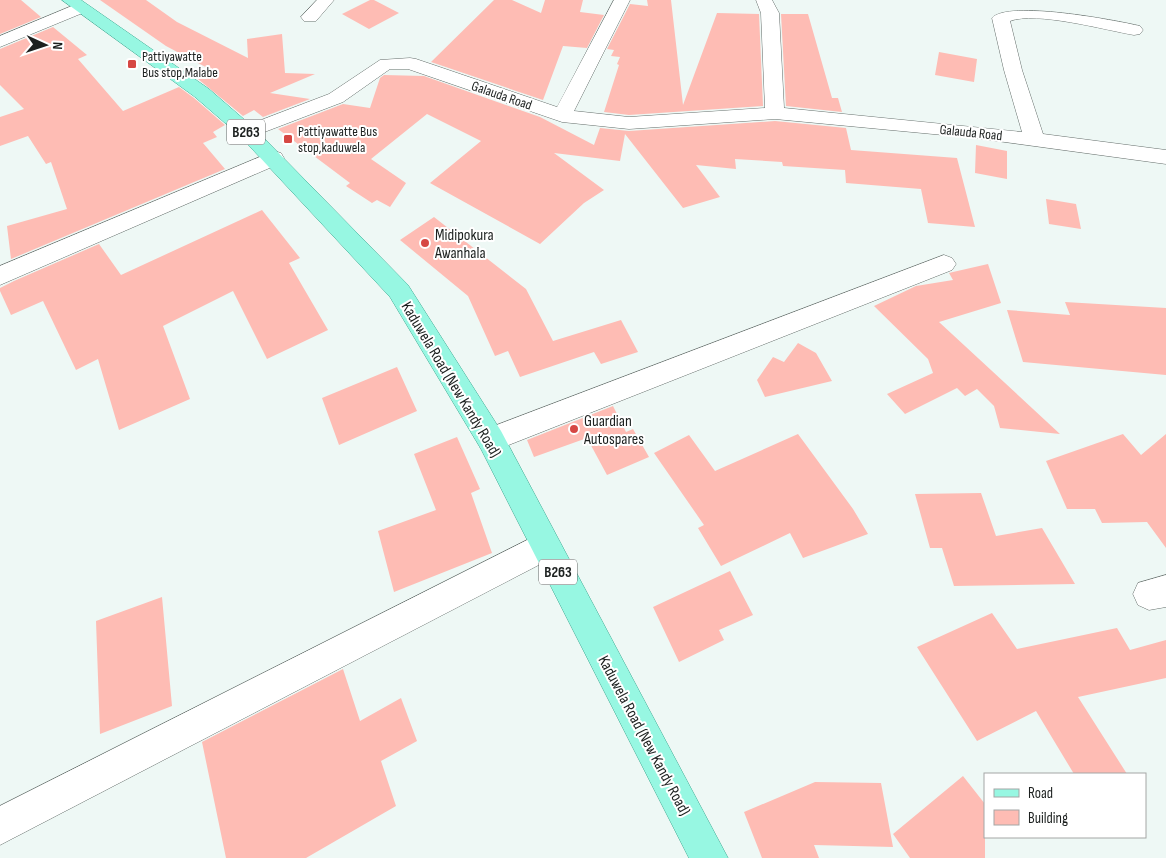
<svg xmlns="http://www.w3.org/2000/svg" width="1166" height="858" font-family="'Sofia Sans Condensed',sans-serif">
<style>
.building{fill:#febcb4}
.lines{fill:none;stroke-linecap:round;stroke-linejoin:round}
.minor-casing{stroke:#656e6b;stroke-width:1}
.primary-casing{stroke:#3fa891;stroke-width:1}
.minor{fill:#fff;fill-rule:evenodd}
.primary{fill:#97f7e2;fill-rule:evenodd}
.poi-dot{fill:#d64743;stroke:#fff;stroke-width:2}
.labels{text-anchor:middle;stroke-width:4;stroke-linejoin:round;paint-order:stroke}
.far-poi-label{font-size:14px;fill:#1c201f;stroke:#fff;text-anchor:start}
.far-street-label{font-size:14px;fill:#1c201f;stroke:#fff}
.shield{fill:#fff;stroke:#606362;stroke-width:1}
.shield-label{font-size:15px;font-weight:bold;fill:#1c201f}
.poi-label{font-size:16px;fill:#1c201f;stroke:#fff;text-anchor:start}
.street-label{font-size:16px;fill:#1c201f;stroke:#fff}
</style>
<rect width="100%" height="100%" fill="#eef8f5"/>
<path class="building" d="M 0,0 L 21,0 L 41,17 L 0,34 Z
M 100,0 L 146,0 L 177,22 L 248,58 L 247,39 L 282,34 L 285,73 L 315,74 L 270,93 L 310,99 L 263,117 L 254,110 L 243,116 L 198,79 L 215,72 L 166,46 Z
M 370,0 L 374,0 L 399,13 L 369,29 L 342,14 Z
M 494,0 L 512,0 L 541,13 L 545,0 L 583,0 L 580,12 L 604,15 L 587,48 L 563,46 L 543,100 L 431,62 Z
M 647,0 L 671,0 L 683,105 L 717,13 L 759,14 L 763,106 L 629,115 L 604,112 L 619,65 L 617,64 L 620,57 L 611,56 L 614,50 L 607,49 L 630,4 L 648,6 Z
M 781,14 L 808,14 L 832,98 L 838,98 L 842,112 L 786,106 Z
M 53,27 L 87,55 L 78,59 L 123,111 L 179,87 L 194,98 L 225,125 L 213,132 L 217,137 L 203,143 L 225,169 L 11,259 L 7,226 L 67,209 L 51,162 L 46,164 L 28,136 L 0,146 L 0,117 L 24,109 L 0,85 L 0,49 Z
M 939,52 L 977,59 L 974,82 L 935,75 Z
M 384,75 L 424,76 L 540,117 L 594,145 L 600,128 L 629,131 L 775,121 L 846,128 L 851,150 L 957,158 L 975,227 L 928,223 L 921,189 L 846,183 L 845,170 L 783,166 L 782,162 L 735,159 L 736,169 L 696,165 L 720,197 L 683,208 L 625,134 L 620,161 L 554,153 L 604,190 L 584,203 L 540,244 L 430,183 L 481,141 L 427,114 L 371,159 L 406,183 L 390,207 L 377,200 L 372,203 L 346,186 L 350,183 L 278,129 L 343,104 L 370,108 L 380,78 Z
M 976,145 L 1007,151 L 1007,179 L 975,173 Z
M 1046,199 L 1076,204 L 1081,229 L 1049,224 Z
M 262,210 L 300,258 L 289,263 L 328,330 L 267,359 L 233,291 L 163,326 L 190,399 L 119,430 L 98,359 L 76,370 L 43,301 L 11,315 L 0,291 L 0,288 L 14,281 L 99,244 L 121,275 Z
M 434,217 L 526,289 L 553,341 L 621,320 L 638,352 L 601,364 L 594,352 L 520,377 L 508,351 L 495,356 L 468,296 L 400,240 Z
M 988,264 L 1001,303 L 939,322 L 1060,434 L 1000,428 L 994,406 L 977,389 L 965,396 L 957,388 L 905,414 L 887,394 L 933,373 L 928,359 L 874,306 L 916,286 L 953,280 L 949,273 L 953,272 Z
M 1065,302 L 1166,308 L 1166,375 L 1023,362 L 1007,310 L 1070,315 Z
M 798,343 L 816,353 L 832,381 L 765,397 L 757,380 L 773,357 L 784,362 Z
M 397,367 L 417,411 L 339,445 L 322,398 Z
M 613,406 L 626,432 L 633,429 L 649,457 L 607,475 L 587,438 L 534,457 L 527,440 Z
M 798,434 L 853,509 L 868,534 L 803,558 L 790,533 L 721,566 L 698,528 L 704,525 L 654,453 L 689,435 L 715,471 Z
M 1123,434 L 1141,455 L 1166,434 L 1166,548 L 1147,522 L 1102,523 L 1095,509 L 1067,509 L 1046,461 Z
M 457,437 L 480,489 L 471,493 L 492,553 L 394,592 L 378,531 L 436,510 L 414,454 Z
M 981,493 L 996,536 L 1042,528 L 1075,584 L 954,586 L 942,548 L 930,548 L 915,494 Z
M 730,571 L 753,615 L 719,630 L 724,640 L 679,662 L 653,607 Z
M 162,597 L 172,706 L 100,734 L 96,621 Z
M 992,613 L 1017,649 L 1117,628 L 1130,650 L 1166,640 L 1166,678 L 1078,697 L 1127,774 L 1074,774 L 1036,711 L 977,741 L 917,647 Z
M 343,669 L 360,721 L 401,698 L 417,741 L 381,761 L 396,806 L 306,858 L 226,858 L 202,742 Z
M 963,776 L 985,804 L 985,858 L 910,858 L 893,834 Z
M 815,782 L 881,783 L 893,847 L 814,845 L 819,858 L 762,858 L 744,812 Z"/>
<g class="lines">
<g class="minor-casing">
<path id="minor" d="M 317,0 L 334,0 L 316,21 L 304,21 L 301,17 Z
M 614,0 L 630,0 L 574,111 L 629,117 L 765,108 L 761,13 L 756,0 L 772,0 L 779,13 L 784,108 L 1022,132 L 1004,70 L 992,18 C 1008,0 1115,20 1140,26 L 1143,30 L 1140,34 L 1134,35 C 1105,30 1036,11 1010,21 L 1022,70 L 1043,134 L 1166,150 L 1166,164 L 975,138 L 775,119 L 629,129 L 562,122 L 408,69 L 390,69 L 343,102 L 254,136 L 247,138 L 240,136 L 237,132 L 240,128 L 329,94 L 380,60 L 410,58 L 416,59 L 557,107 Z
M 79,3 L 85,4 L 87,8 L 85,12 L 0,47 L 0,36 Z
M 274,151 L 281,153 L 284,158 L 281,163 L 0,285 L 0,266 Z
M 944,255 L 952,258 L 956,264 L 952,270 L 491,452 L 481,449 L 477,440 L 481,431 Z
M 545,531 L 556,536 L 560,546 L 556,556 L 0,845 L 0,806 Z
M 1166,575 L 1166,607 L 1149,610 L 1138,605 L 1133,594 L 1138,583 Z"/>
</g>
<g class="primary-casing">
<path id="primary" d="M 62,0 L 81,0 L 209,89 L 254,128 L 408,285 L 501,431 L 728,858 L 689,858 L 481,449 L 390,297 L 240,136 L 195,97 Z"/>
</g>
<use href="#minor" class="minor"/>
<use href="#primary" class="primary"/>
</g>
<g class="poi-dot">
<rect x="127" y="59" width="10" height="10" rx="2.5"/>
<rect x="283" y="134" width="10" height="10" rx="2.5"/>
<circle cx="425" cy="243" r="5"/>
<circle cx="574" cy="429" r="5"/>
</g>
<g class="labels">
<g class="far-poi-label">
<text x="142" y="61">Pattiyawatte<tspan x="142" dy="16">Bus stop,Malabe</tspan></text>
<text x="298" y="136">Pattiyawatte Bus<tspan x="298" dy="16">stop,kaduwela</tspan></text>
</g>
<g class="far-street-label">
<text transform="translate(502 95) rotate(19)" y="5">Galauda Road</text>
<text transform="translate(971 132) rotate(6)" y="5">Galauda Road</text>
</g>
<g class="shield">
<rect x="227" y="119.5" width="38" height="25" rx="4"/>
<rect x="539" y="559.5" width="38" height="25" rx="4"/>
</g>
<g class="shield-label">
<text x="246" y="137">B263</text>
<text x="558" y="577">B263</text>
</g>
<g class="poi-label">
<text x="435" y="240">Midipokura<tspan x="435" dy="18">Awanhala</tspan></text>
<text x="584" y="426">Guardian<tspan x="584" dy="18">Autospares</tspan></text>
</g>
<g class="street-label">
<text transform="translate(452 379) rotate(59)" y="6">Kaduwela Road (New Kandy Road)</text>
<text transform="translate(645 735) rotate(62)" y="6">Kaduwela Road (New Kandy Road)</text>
</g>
</g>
<rect x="984" y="773" width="162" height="65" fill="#ffffff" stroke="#a4a6a5"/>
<rect x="994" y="789" width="25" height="8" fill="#97f7e2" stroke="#a4a6a5"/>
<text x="1028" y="798" font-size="15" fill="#1c201f">Road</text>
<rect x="994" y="810" width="25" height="15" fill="#febcb4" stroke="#a4a6a5"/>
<text x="1028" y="823" font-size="15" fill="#1c201f">Building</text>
<g transform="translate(45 45) rotate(93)" stroke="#ffffff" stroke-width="4" paint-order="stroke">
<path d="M0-4L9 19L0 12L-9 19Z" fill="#1c201f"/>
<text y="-8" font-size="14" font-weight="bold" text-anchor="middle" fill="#1c201f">N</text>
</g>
</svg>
